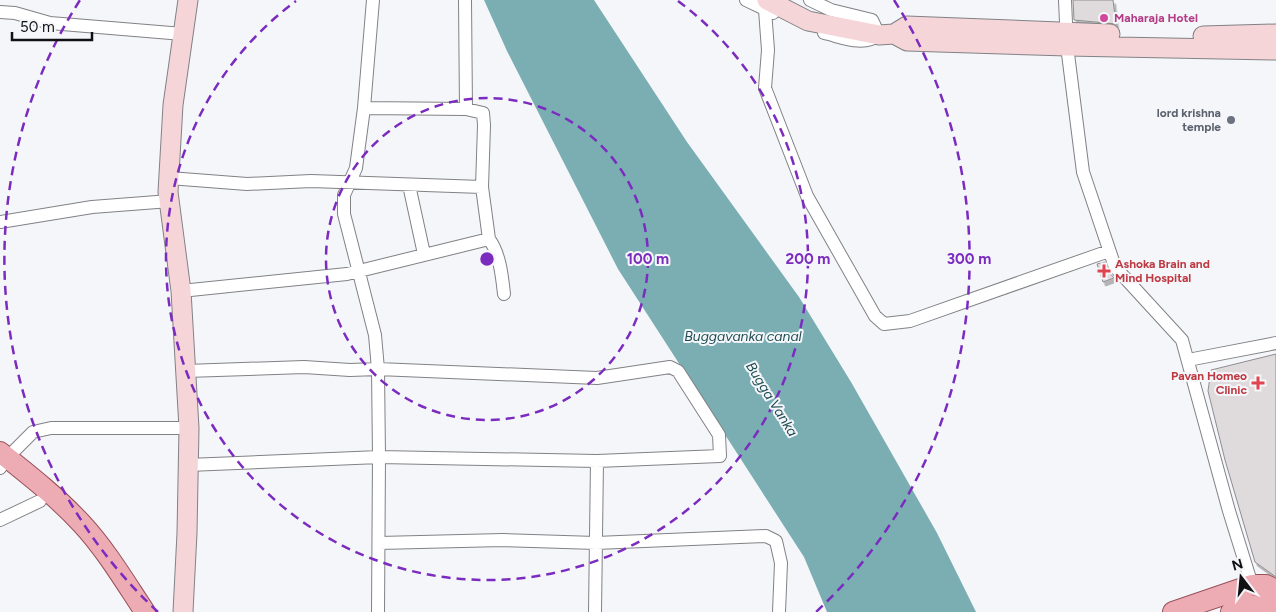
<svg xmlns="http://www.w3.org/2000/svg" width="1276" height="612" font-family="Figtree,sans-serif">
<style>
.water{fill:#7aaeb3}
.building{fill:#dfdbdd;stroke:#908d8f;filter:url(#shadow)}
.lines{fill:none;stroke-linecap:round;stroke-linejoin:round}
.street-casing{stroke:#818285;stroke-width:14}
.secondary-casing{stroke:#818285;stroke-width:21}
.primary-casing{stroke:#98515a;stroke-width:22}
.street{stroke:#fff;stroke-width:12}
.secondary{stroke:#f6d5d9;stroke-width:19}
.primary{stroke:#edabb3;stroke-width:20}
.ring{fill:none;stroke:#7b2cbf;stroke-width:2.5;stroke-dasharray:9 6}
.hotel-dot{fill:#d1479c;stroke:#f5f6fa;stroke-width:2}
.worship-dot{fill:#6b7280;stroke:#f5f6fa;stroke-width:2}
.health-dot{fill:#e0444e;stroke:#f5f6fa;stroke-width:2}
.labels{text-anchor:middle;stroke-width:4;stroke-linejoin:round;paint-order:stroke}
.hotel-label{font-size:12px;font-weight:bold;fill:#b23c85;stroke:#f5f6fa;text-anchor:start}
.worship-label{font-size:12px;font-weight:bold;fill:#5b616d;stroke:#f5f6fa;text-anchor:end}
.health-label{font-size:12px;font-weight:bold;fill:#be3a42;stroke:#f5f6fa;text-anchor:start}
.water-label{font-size:14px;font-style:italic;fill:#1e4d52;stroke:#f5f6fa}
.centre{fill:#7b2cbf;stroke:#f5f6fa;stroke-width:2.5}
.ring-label{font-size:15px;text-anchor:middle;font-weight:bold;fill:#7b2cbf;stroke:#f5f6fa;stroke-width:4;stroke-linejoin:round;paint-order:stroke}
</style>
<defs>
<filter id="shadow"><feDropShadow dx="2.5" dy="4" stdDeviation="0" flood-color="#0004"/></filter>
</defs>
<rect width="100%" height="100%" fill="#f5f6fa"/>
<path class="water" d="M 484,0 L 594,0 L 687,142 L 799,297 L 851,382 L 937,533 L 976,612 L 827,612 L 804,557 L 618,269 L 507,51 Z"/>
<path class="building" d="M 1073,0 L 1113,0 L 1116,24 L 1074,20 Z
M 1105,262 L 1107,270 L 1114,278 L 1103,282 L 1097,264 Z
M 1276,354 L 1276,577 L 1255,562 L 1225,460 L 1208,391 L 1211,370 Z"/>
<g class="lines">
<g class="street-casing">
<path id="street" d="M 373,0 L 364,108 L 356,168 L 344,195 L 344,214 L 375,335 L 378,369 L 379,457 L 378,612
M 465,0 L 466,109
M 746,0 L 773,13
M 810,0 L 831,10 L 872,20 L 879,35 C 863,47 842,37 824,33
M 1065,0 L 1067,46 L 1083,172 L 1115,267 L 1182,340 L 1229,511 L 1252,585
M 765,10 L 768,50 L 765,88 L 807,196 L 875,316 L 884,324 L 910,321 L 1109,251
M 0,12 L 15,13 L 50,23 L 183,34
M 364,108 L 466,109 L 483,113 L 484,125 L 482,187 L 489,239 C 500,254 502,276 504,294
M 169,178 L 247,184 L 311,181 L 482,187
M 409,185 L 424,254
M 0,222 L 92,207 L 170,201
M 181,291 L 347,274 L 489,239
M 1188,360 L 1276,343
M 186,371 L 304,367 L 350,370 L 378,369 L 597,378 L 670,367 L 678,371 L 719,435 L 720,456 L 597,461 L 379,457 L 188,465
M 0,468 L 7,458 L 33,432 L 51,428 L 189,428
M 0,520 L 40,501
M 379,543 L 503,540 L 596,543 L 766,536 L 776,541 L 781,563 L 779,612
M 595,612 L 597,461"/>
</g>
<g class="secondary-casing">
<path id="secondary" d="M 767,0 L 808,21 L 879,35 L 894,34 L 907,41 L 1067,46 L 1276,50
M 894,34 L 907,26 L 1110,34
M 1203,36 L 1276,34
M 183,612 L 187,533 L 189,428 L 181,291 L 168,192 L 173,105 L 188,0"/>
</g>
<g class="primary-casing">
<path id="primary" d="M 0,452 C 29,475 57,497 82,524 C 106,550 125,582 145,612
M 1173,612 L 1252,585 L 1266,585 L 1276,590
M 1231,612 C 1247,607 1260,601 1276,608"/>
</g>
<use href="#street" class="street"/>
<use href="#secondary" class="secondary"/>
<use href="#primary" class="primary"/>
</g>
<g class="ring">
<circle cx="487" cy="259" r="161"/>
<path d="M678 1A321 321 0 1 1 296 1"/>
<path d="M158 612A482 482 0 0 1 80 0M894 0A482 482 0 0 1 816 612"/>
</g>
<circle class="hotel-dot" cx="1104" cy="18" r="5"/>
<circle class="worship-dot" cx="1231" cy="120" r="5"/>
<g class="health-dot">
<path d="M1101.5 263.5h5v5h5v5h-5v5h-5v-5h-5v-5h5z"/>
<path d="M1255.5 375.5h5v5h5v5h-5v5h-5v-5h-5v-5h5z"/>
</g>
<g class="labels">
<g class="hotel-label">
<text x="1114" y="22">Maharaja Hotel</text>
</g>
<g class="worship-label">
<text x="1221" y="117">lord krishna<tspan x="1221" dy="14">temple</tspan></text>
</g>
<g class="health-label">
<text x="1115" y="268">Ashoka Brain and<tspan x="1115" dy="14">Mind Hospital</tspan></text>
<text x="1247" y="380" text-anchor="end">Pavan Homeo<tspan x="1247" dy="14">Clinic</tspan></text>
</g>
<g class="water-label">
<text x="743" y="341">Buggavanka canal</text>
<text transform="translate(772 399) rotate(58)" y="5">Bugga Vanka</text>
</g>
</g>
<circle cx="487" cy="259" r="8" class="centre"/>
<g class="ring-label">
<text x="648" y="264">100 m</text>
<text x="808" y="264">200 m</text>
<text x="969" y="264">300 m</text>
</g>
<g transform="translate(1241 577) rotate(344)" stroke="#f5f6fa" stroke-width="4" paint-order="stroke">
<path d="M0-4L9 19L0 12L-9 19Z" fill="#111113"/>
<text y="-8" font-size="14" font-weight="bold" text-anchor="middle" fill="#111113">N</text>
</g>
<path d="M12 32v8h80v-8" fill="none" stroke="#111113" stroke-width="2.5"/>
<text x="20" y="32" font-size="15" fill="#111113" stroke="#f5f6fa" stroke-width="4" paint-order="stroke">50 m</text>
</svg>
